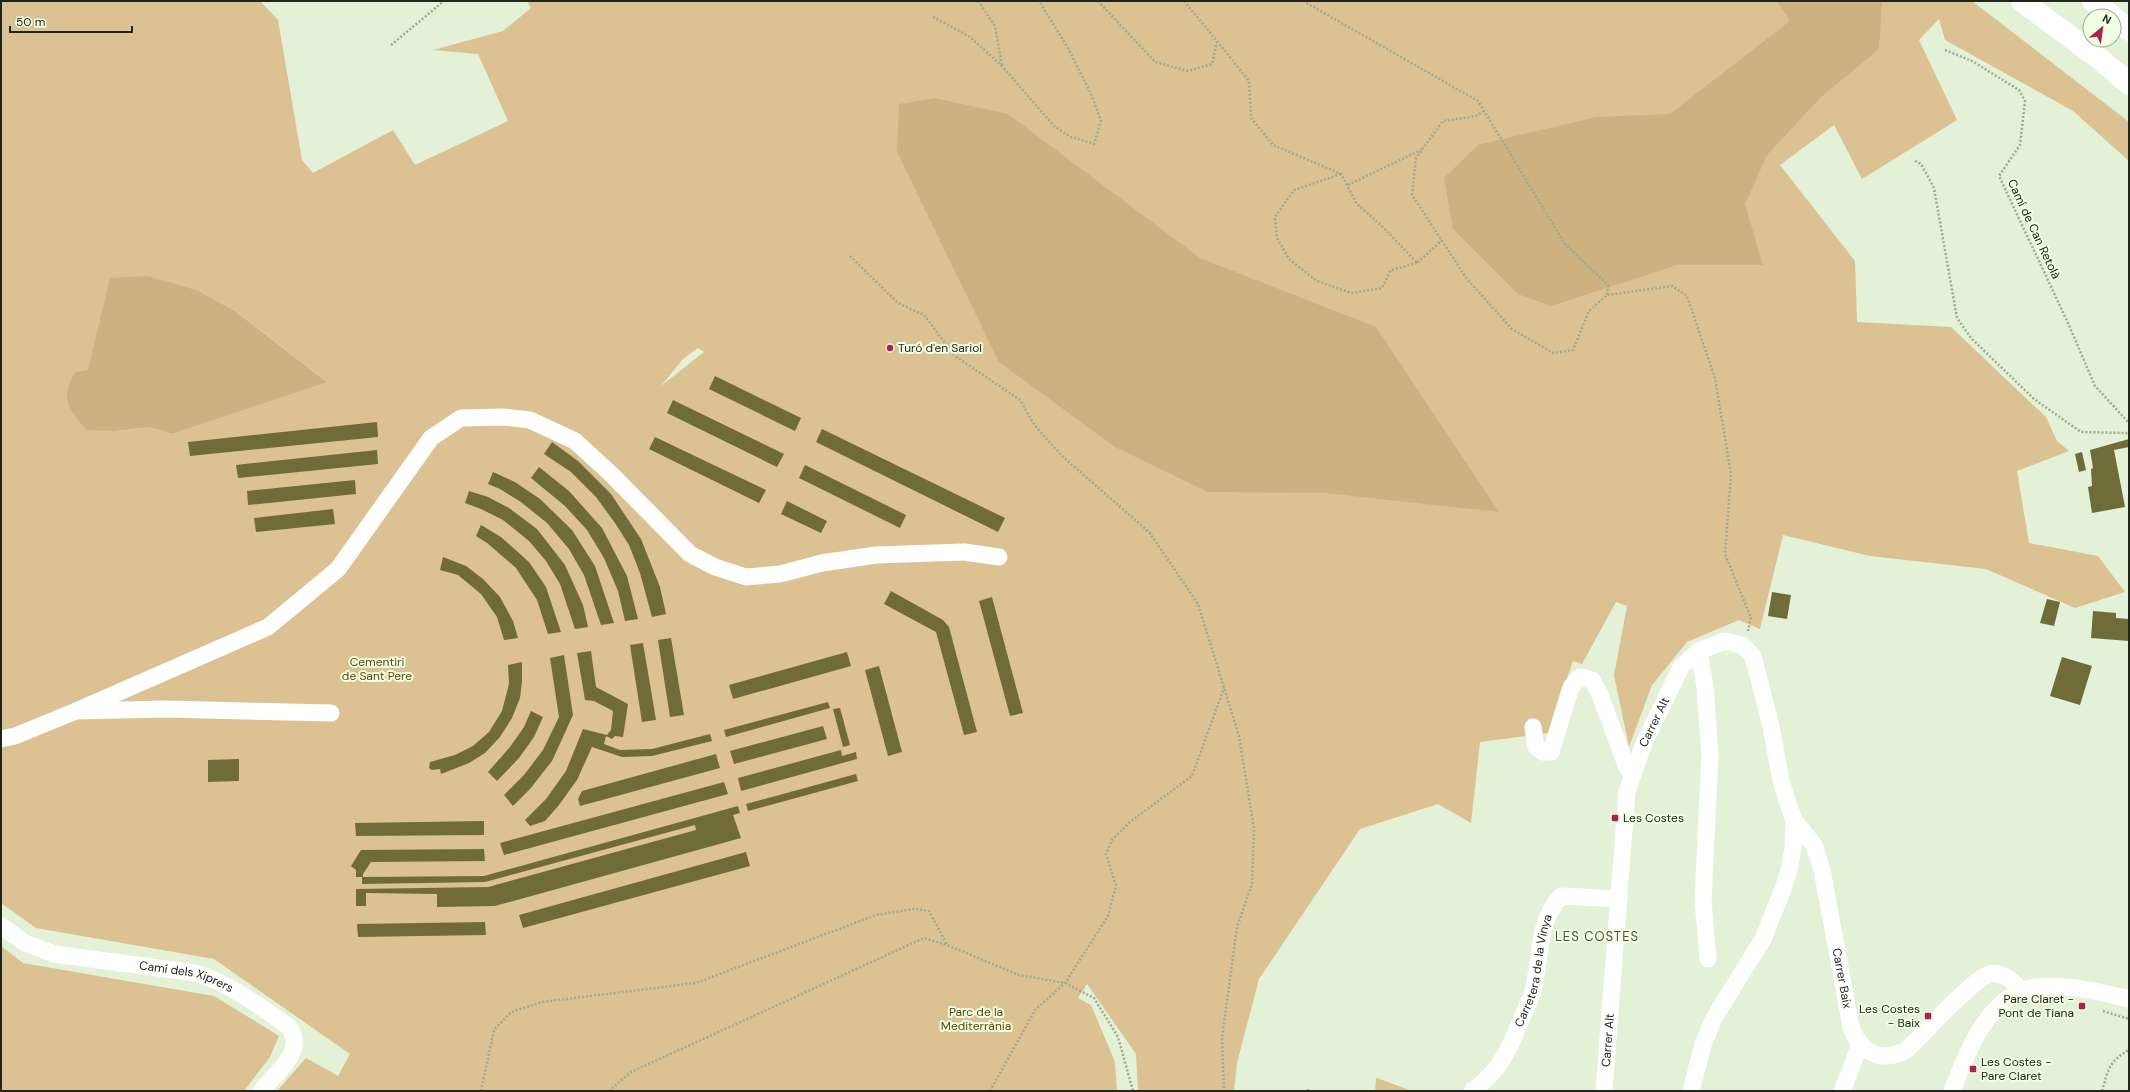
<svg xmlns="http://www.w3.org/2000/svg" width="2130" height="1092" font-family="'DM Sans',sans-serif">
<style>
.green{fill:#dcc192;fill-rule:evenodd}
.forest{fill:#cdb181}
.building{fill:#706c39}
.lines{fill:none;stroke-linecap:round;stroke-linejoin:round}
.path{stroke:#9faa95;stroke-width:2.5;stroke-dasharray:2 2;stroke-linecap:butt}
.minor{stroke:#fff;stroke-width:17}
.highway{stroke:#fff;stroke-width:22}
.poi-dot{fill:#b01f4d;stroke:#f1ffe3;stroke-width:1.5}
.labels{text-anchor:middle;stroke-width:4;stroke-linejoin:round;paint-order:stroke}
.street-label{font-size:12px;fill:#21261c;stroke:#f1ffe3}
.poi-label{font-size:12px;fill:#21261c;stroke:#f1ffe3;text-anchor:start}
.park-label{font-size:12px;fill:#614507;stroke:#f1ffe3}
.neighbourhood-label{font-size:13px;letter-spacing:1px;fill:#4c5740;stroke:#f1ffe3}
</style>
<rect width="100%" height="100%" fill="#e3f1d6"/>
<path class="green" d="M 1,1 L 260,1 L 278,20 L 302,160 L 313,173 L 393,130 L 415,165 L 508,121 L 478,54 L 433,50 L 503,31 L 531,8 L 527,1 L 1972,1 L 2129,122 L 2129,161 L 2073,111 L 1945,40 L 1939,19 L 1919,40 L 1957,120 L 1862,179 L 1834,125 L 1780,165 L 1855,261 L 1857,322 L 1951,327 L 2046,417 L 2057,441 L 2069,451 L 2017,471 L 2029,543 L 2098,556 L 2125,592 L 2075,608 L 1986,569 L 1870,556 L 1783,535 L 1760,629 L 1739,620 L 1687,642 L 1652,685 L 1629,747 L 1614,675 L 1627,606 L 1616,602 L 1582,664 L 1573,661 L 1548,733 L 1480,742 L 1471,823 L 1438,804 L 1360,829 L 1259,979 L 1237,1063 L 1234,1091 L 1138,1091 L 1136,1054 L 1087,984 L 1078,998 L 1091,1005 L 1115,1062 L 1117,1091 L 277,1091 L 306,1058 L 338,1076 L 350,1054 L 214,959 L 36,928 L 1,903 ZM 199,291 L 235,311 L 326,381 L 172,434 L 149,427 L 116,431 L 75,372 L 88,371 ZM 698,348 L 704,352 L 661,386 L 683,359 Z
M 1,946 L 23,963 L 214,996 L 279,1036 L 270,1057 L 244,1091 L 1,1091 Z
M 1376,1078 L 1377,1078 L 1412,1091 L 1375,1091 Z"/>
<path class="forest" d="M 1777,1 L 1882,1 L 1879,49 L 1821,97 L 1767,155 L 1745,204 L 1763,265 L 1677,265 L 1551,306 L 1518,294 L 1453,229 L 1444,178 L 1478,145 L 1596,117 L 1670,114 L 1790,21 Z
M 935,98 L 1008,114 L 1200,258 L 1376,327 L 1499,512 L 1325,493 L 1208,492 L 1115,447 L 999,362 L 897,152 L 899,104 Z
M 148,276 L 199,291 L 235,311 L 327,382 L 172,434 L 149,427 L 116,431 L 86,430 C 68,406 60,401 75,372 L 88,370 L 110,278 Z"/>
<path class="building" d="M 715,376 L 801,418 L 795,431 L 709,389 Z
M 673,400 L 784,454 L 777,467 L 667,413 Z
M 377,422 L 378,437 L 190,456 L 188,442 Z
M 822,429 L 1005,518 L 998,532 L 816,442 Z
M 655,437 L 766,490 L 759,503 L 649,449 Z
M 2129,439 L 2129,447 L 2114,450 L 2125,507 L 2092,513 L 2088,487 L 2092,486 L 2091,469 L 2093,468 L 2090,450 Z
M 552,442 L 578,461 L 611,494 L 641,539 L 660,587 L 666,614 L 652,617 L 640,573 L 629,545 L 615,523 L 596,497 L 571,472 L 544,454 Z
M 377,450 L 378,464 L 238,478 L 236,465 Z
M 2082,452 L 2086,470 L 2079,472 L 2075,454 Z
M 805,465 L 906,515 L 900,528 L 799,478 Z
M 539,467 L 569,491 L 602,528 L 627,576 L 638,619 L 625,621 L 618,591 L 604,558 L 587,530 L 565,506 L 531,478 Z
M 493,472 L 515,482 L 540,499 L 572,530 L 595,566 L 614,623 L 601,625 L 584,575 L 569,549 L 547,523 L 521,502 L 500,489 L 488,484 Z
M 355,480 L 356,494 L 248,505 L 247,491 Z
M 469,491 L 488,497 L 509,508 L 537,529 L 565,565 L 583,605 L 588,627 L 575,629 L 560,584 L 546,561 L 529,541 L 503,520 L 481,509 L 465,503 Z
M 787,501 L 827,521 L 821,533 L 781,514 Z
M 333,509 L 335,524 L 256,532 L 254,518 Z
M 481,525 L 501,537 L 529,562 L 546,587 L 561,632 L 548,634 L 537,600 L 516,568 L 487,543 L 476,536 Z
M 443,557 L 466,566 L 483,579 L 500,597 L 513,621 L 518,638 L 504,640 L 497,617 L 481,594 L 458,575 L 440,570 Z
M 891,591 L 943,620 L 949,627 L 977,732 L 964,735 L 936,632 L 884,604 Z
M 1772,592 L 1791,595 L 1787,619 L 1768,616 Z
M 992,597 L 1023,713 L 1010,716 L 979,601 Z
M 2047,599 L 2060,602 L 2054,626 L 2040,623 Z
M 2093,611 L 2116,613 L 2116,618 L 2129,619 L 2129,641 L 2091,638 Z
M 671,638 L 684,715 L 670,717 L 658,640 Z
M 643,643 L 656,720 L 642,722 L 630,645 Z
M 591,651 L 596,687 L 628,704 L 623,737 L 615,736 L 612,739 L 606,736 L 604,744 L 620,750 L 652,749 L 710,734 L 712,741 L 652,756 L 622,757 L 592,747 L 577,780 L 559,805 L 545,821 L 530,826 L 525,820 L 546,799 L 566,771 L 583,729 L 607,735 L 611,730 L 613,711 L 594,701 L 585,700 L 577,653 Z
M 847,652 L 851,666 L 733,699 L 729,685 Z
M 564,655 L 573,715 L 552,761 L 530,789 L 513,806 L 504,795 L 524,775 L 543,750 L 559,717 L 550,658 Z
M 2062,657 L 2092,666 L 2080,705 L 2050,696 Z
M 522,662 L 522,681 L 520,698 L 512,718 L 500,737 L 485,753 L 469,763 L 441,774 L 440,769 L 432,770 L 429,768 L 430,762 L 455,755 L 473,746 L 489,732 L 502,711 L 509,684 L 508,665 Z
M 879,666 L 902,752 L 888,756 L 865,670 Z
M 828,702 L 830,708 L 726,737 L 724,730 Z
M 840,708 L 850,745 L 843,747 L 833,709 Z
M 531,711 L 543,717 L 534,737 L 519,758 L 497,781 L 488,772 L 510,747 L 524,727 Z
M 823,726 L 827,739 L 734,764 L 730,751 Z
M 841,750 L 842,756 L 856,752 L 857,759 L 741,791 L 738,778 Z
M 716,754 L 720,768 L 580,806 L 578,799 L 582,791 Z
M 239,759 L 239,781 L 208,782 L 208,760 Z
M 856,774 L 858,781 L 748,811 L 746,804 Z
M 724,782 L 728,794 L 504,855 L 500,843 Z
M 738,806 L 740,813 L 733,815 L 741,838 L 495,906 L 437,907 L 437,894 L 366,893 L 366,906 L 356,906 L 356,889 L 488,887 L 696,830 L 695,825 L 485,882 L 362,884 L 362,877 L 484,876 Z
M 484,821 L 484,835 L 356,836 L 355,823 Z
M 484,849 L 485,861 L 371,862 L 363,874 L 363,877 L 356,877 L 356,870 L 351,866 L 361,850 Z
M 746,852 L 750,866 L 523,928 L 519,915 Z
M 485,922 L 486,935 L 358,937 L 357,924 Z"/>
<g class="lines">
<path class="path" d="M 978,1 L 995,26 L 1002,66
M 1098,1 L 1155,62 L 1188,71 L 1212,64 L 1217,41 L 1184,1
M 1303,1 L 1478,101 L 1565,244 L 1608,285 L 1607,295
M 933,17 L 970,37 L 1002,66 L 1054,126 L 1071,137 L 1094,144 L 1101,121 L 1092,96 L 1068,48 L 1039,1
M 1217,41 L 1249,81 L 1251,118 L 1273,145 L 1341,174 L 1357,204 L 1384,228 L 1417,263 L 1442,240
M 391,45 L 444,1
M 1945,50 L 1972,61 L 2019,90 L 2025,101 L 2020,145 L 1999,176 L 2068,323 L 2095,386 L 2129,423
M 1484,111 L 1476,116 L 1443,121 L 1416,158 L 1412,195 L 1467,279 L 1512,329 L 1553,353 L 1573,350 L 1589,311 L 1607,295 L 1672,286 L 1687,296 L 1715,378 L 1731,474 L 1725,554 L 1751,618 L 1748,631
M 1915,161 L 1921,164 L 1934,188 L 1957,318 L 1971,338 L 2034,399 L 2081,432 L 2126,433 L 2129,436
M 1341,174 L 1294,190 L 1275,217 L 1277,238 L 1289,259 L 1317,281 L 1351,293 L 1382,288 L 1391,270 L 1417,263
M 1348,185 L 1421,150
M 850,256 L 898,303 L 924,315 L 955,356 L 1020,400 L 1035,426 L 1062,456 L 1149,532 L 1198,604 L 1239,736 L 1254,829 L 1252,884 L 1237,927 L 1222,1038 L 1224,1091
M 2103,1011 L 2129,1019
M 481,1091 L 494,1030 L 511,1012 L 542,1002 L 696,983 L 876,915 L 914,909 L 929,911 L 947,945
M 609,1091 L 631,1072 L 924,938 L 947,945 L 1019,975 L 1065,983 L 1094,998 L 1118,1037 L 1133,1091
M 990,1091 L 1035,1010 L 1065,983 L 1108,916 L 1116,886 L 1106,854 L 1112,840 L 1131,821 L 1192,776 L 1224,688
M 1308,1091 L 1309,1087
M 2102,1091 C 2108,1070 2109,1061 2129,1050"/>
<g class="minor">
<path d="M 1699,651 L 1705,687 L 1710,754 L 1703,901 L 1708,959"/>
<path d="M 76,711 L 268,627 L 338,569 L 431,438 L 461,418 L 503,417 L 530,420 L 575,441 L 611,474 L 690,554 L 715,567 L 746,577 L 780,574 L 822,563 L 876,555 L 964,552 L 999,557"/>
<path d="M 1533,727 L 1536,747 L 1543,752 L 1551,752 L 1571,687 L 1580,677 L 1592,680 L 1600,695 L 1626,765 L 1632,775"/>
<path d="M 1,739 L 15,736 L 76,711 L 166,709 L 331,713"/>
<path id="s1" d="M 1,926 L 25,943 L 54,954 L 196,973 C 232,985 258,1005 288,1026 C 308,1050 276,1073 261,1091"/>
<path id="s2" d="M 1472,1091 C 1500,1071 1509,1050 1521,1020 C 1525,1010 1530,1001 1533,991 C 1541,960 1537,921 1561,896 L 1619,899"/>
<path id="s3" d="M 1604,1091 L 1627,792 L 1644,743 L 1681,667 L 1699,651 L 1725,641 L 1742,645 L 1753,656 L 1771,726 L 1781,781 L 1790,810 L 1794,820 L 1814,845 L 1822,870 L 1851,1027 C 1860,1052 1880,1063 1905,1051 C 1923,1036 1971,979 1990,974 C 2003,971 2014,982 2022,991"/>
<path d="M 1691,1091 L 1703,1045 L 1714,1018 L 1763,939 L 1783,889 L 1790,867 L 1793,846 L 1794,820"/>
<path d="M 1842,1091 L 1860,1045"/>
<path d="M 1952,1091 C 1967,1054 1982,1009 2021,991 C 2047,979 2102,992 2129,999"/>
</g>
<path class="highway" d="M 2022,1 L 2100,59 L 2129,84
M 2093,1 L 2112,16
M 2114,18 L 2129,30"/>
</g>
<g class="poi-dot">
<circle cx="890" cy="348" r="4"/>
<rect x="1611" y="814" width="8" height="8" rx="2"/>
<rect x="2078" y="1002" width="8" height="8" rx="2"/>
<rect x="1924" y="1012" width="8" height="8" rx="2"/>
<rect x="1969" y="1065" width="8" height="8" rx="2"/>
</g>
<g class="labels">
<g class="street-label">
<text transform="translate(2034 229) rotate(65)" y="4">Camí de Can Retolà</text>
<text dy="4" stroke="none"><textPath href="#s3" startOffset="375">Carrer Alt</textPath></text>
<text dy="4" stroke="none"><textPath href="#s2" startOffset="139">Carretera de la Vinya</textPath></text>
<text dy="4" stroke="none"><textPath href="#s1" startOffset="195">Camí dels Xiprers</textPath></text>
<text dy="4" stroke="none"><textPath href="#s3" startOffset="859">Carrer Baix</textPath></text>
<text dy="4" stroke="none"><textPath href="#s3" startOffset="51">Carrer Alt</textPath></text>
</g>
<g class="poi-label">
<text x="898" y="352">Turó d'en Sariol</text>
<text x="1623" y="822">Les Costes</text>
<text x="2074" y="1003" text-anchor="end">Pare Claret -<tspan x="2074" dy="14">Pont de Tiana</tspan></text>
<text x="1920" y="1013" text-anchor="end">Les Costes<tspan x="1920" dy="14">- Baix</tspan></text>
<text x="1981" y="1066">Les Costes -<tspan x="1981" dy="14">Pare Claret</tspan></text>
</g>
<g class="park-label">
<text x="377" y="666">Cementiri<tspan x="377" dy="14">de Sant Pere</tspan></text>
<text x="976" y="1016">Parc de la<tspan x="976" dy="14">Mediterrània</tspan></text>
</g>
<g class="neighbourhood-label">
<text x="1597" y="941">LES COSTES</text>
</g>
</g>
<rect width="2130" height="1092" fill="none" stroke="#21261c" stroke-width="4"/>
<g transform="translate(2102 28) rotate(29)"><circle r="19" fill="#f1ffe3" stroke="#9ea893"/>
<path d="M0-3L7 15L0 10L-7 15Z" fill="#b01f4d"/>
<text y="-6" font-size="11" font-weight="bold" text-anchor="middle" fill="#21261c">N</text>
</g>
<path d="M10 26v6h122v-6" fill="none" stroke="#21261c" stroke-width="2"/>
<text x="16" y="26" font-size="12" fill="#21261c" stroke="#f1ffe3" stroke-width="3" paint-order="stroke">50 m</text>
</svg>
